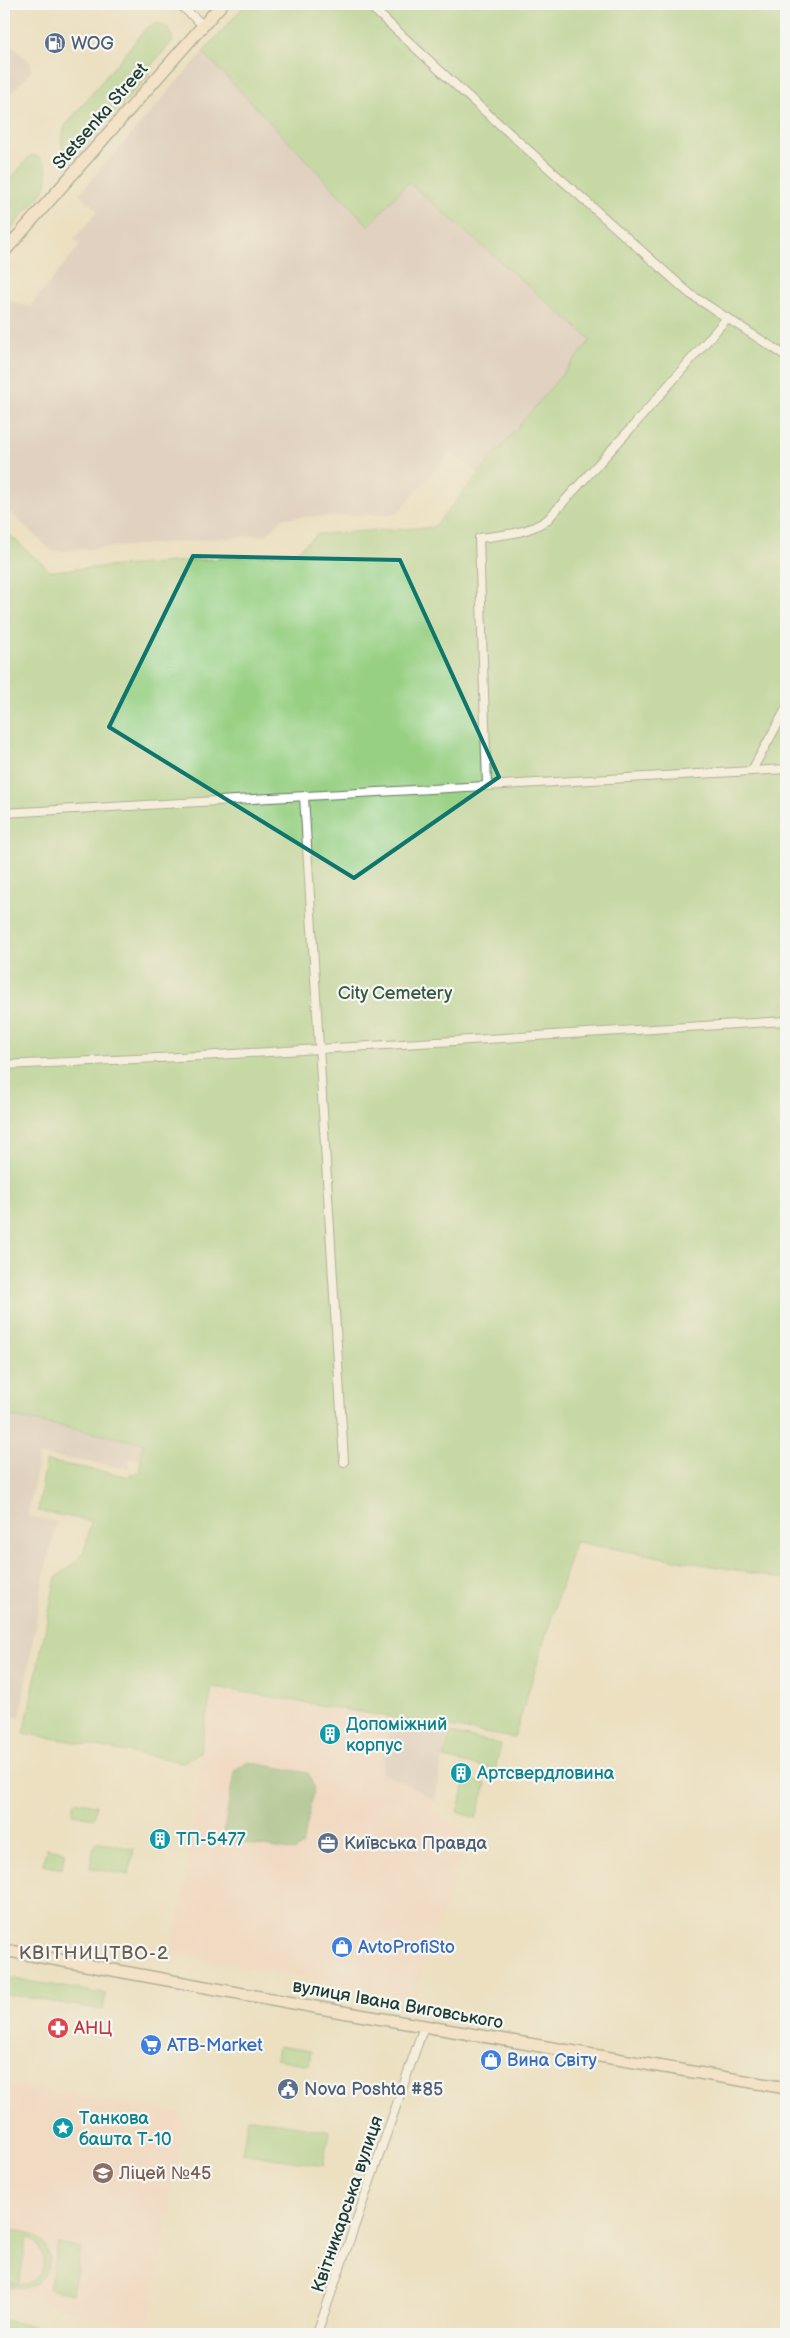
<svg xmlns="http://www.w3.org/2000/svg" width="790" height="2338" font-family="'Balsamiq Sans',sans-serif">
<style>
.built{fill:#f6d2c4}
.industrial{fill:#d1bfbe}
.green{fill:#98d083;stroke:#5c865c}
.forest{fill:#7ab271;stroke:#4c7852}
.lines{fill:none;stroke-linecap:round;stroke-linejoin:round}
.street-casing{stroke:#677665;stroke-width:10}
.secondary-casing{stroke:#677665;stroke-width:14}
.street{stroke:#fff;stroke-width:8}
.secondary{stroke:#fce5cf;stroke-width:11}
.marked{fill:none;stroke:#0f766e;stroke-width:4;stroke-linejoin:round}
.labels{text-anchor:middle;stroke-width:4.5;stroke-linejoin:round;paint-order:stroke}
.service-label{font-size:18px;fill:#4e5e75;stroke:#f6f6f2;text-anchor:start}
.street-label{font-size:18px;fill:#1f3d34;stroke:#f6f6f2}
.park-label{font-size:18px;fill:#375a44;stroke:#f6f6f2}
.culture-label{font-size:18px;fill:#0d838f;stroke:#f6f6f2;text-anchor:start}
.shop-label{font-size:18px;fill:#366cbe;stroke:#f6f6f2;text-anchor:start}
.health-label{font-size:18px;fill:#be3a42;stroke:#f6f6f2;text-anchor:start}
.education-label{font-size:18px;fill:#785e54;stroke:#f6f6f2;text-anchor:start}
.neighbourhood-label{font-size:19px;letter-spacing:1px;fill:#675e55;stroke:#f6f6f2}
</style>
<rect width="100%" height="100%" fill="#f6f6f2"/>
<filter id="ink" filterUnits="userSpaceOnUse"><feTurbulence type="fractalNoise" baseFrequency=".02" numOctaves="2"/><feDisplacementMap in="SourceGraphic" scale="10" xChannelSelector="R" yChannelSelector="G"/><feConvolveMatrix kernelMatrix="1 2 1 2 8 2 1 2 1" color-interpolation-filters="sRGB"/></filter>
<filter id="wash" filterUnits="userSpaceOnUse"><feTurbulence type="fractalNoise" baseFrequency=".0096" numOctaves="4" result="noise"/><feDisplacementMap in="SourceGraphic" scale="20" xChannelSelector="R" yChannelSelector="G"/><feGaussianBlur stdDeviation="1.12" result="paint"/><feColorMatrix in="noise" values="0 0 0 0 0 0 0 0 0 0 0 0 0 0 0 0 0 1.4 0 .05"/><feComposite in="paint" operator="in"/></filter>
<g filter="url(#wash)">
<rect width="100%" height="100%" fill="#ece0c1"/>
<path class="built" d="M 213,1689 L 448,1731 L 435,1801 L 431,1809 L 469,1835 L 446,1900 L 415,1998 L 171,1953 L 190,1853 L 188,1850 Z
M 4,2083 L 180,2113 L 184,2125 L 149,2328 L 96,2319 L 46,2302 L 4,2293 Z"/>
<path class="industrial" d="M 4,39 L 31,63 L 31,72 L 4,102 Z
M 203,52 L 368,225 L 407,182 L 591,340 L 479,474 L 450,452 L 397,514 L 283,518 L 266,535 L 53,552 L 4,507 L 4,298 L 30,307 L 80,245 L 74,239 L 98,211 L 79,194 Z
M 4,1415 L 143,1443 L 140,1460 L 130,1459 L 128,1468 L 39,1455 L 28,1516 L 57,1522 L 44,1575 L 20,1718 L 4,1716 Z
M 390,1721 L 448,1731 L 435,1801 L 411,1786 L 381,1773 Z"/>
<path class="green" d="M 246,4 L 786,4 L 786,1579 L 575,1542 L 514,1738 L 212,1687 L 200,1753 L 183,1762 L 24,1733 L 56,1577 C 85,1557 84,1555 91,1521 L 38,1511 L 46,1461 L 127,1476 L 139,1472 L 143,1443 L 4,1415 L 4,530 L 50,571 L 294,553 L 318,534 L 434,527 L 591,340 L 408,182 L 369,226 L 203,52 Z
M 158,23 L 169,28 L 173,41 L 146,71 L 150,74 L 78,155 L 70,156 L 64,154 L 61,141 L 65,126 L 147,27 Z
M 34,155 C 50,161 49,177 44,191 L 4,237 L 4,187 L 30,156 Z
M 450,1733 L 501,1744 L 495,1770 L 444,1758 Z
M 467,1778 L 486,1784 L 476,1818 L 457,1812 Z
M 75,1801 L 96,1805 L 94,1818 L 72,1814 Z
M 95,1842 L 134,1849 L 129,1875 L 90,1868 Z
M 46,1848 L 65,1851 L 62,1869 L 43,1865 Z
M 4,1977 L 106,1994 L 103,2010 L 4,1994 Z
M 278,2046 L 311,2051 L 309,2065 L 276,2059 Z
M 248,2118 L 329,2131 L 323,2166 L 242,2153 Z
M 4,2229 C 15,2231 29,2231 38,2238 C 56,2251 50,2282 27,2287 C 19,2289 11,2286 4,2285 L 4,2282 C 12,2283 20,2286 28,2283 C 51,2275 46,2246 27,2237 L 19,2283 L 4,2280 Z
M 58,2243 L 81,2248 L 72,2294 L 49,2289 Z
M 4,2320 L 71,2334 L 4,2334 Z"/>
<path class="forest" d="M 248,1762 L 308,1773 L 314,1788 L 303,1845 L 294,1851 L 231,1841 L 224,1831 L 234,1771 Z"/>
</g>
<g filter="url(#ink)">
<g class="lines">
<g class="street-casing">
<path id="street" d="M 179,4 L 203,25
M 368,4 L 461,90 L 690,294 L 786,356
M 752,770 L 786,709
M 487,786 L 479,538 C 503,535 526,534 547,520 L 633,426 L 727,318
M 304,796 L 344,1462
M 4,813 L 786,769
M 4,1065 L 201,1056 L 786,1021
M 317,2334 L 424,2026"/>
</g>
<g class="secondary-casing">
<path id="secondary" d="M 4,252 L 222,4
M 4,1950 L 342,2012 L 786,2088"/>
</g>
<use href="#street" class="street"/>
<use href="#secondary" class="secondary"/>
</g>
</g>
<path d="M0 0H790V2338H0ZM 193,556 L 400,560 L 499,777 L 354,878 L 109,727 Z" fill="#ece0c1" fill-opacity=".55" fill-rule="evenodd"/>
<path class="marked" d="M 193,556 L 400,560 L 499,777 L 354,878 L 109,727 Z"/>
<defs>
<g id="fuel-disc" transform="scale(1.125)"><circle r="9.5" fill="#5c6f8a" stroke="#f6f6f2"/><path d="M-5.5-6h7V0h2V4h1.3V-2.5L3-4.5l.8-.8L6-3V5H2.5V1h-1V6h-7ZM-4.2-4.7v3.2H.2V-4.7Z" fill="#fff"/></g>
<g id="building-disc" transform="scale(1.125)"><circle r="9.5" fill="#0f9aa8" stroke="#f6f6f2"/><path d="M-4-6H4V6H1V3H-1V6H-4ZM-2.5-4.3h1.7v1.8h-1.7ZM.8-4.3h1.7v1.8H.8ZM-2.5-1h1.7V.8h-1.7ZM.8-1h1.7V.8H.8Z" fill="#fff"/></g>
<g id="office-disc" transform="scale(1.125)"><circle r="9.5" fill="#5c6f8a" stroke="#f6f6f2"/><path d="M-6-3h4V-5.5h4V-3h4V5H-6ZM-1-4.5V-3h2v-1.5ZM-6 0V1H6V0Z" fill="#fff"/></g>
<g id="shop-disc" transform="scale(1.125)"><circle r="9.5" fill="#3f7fe0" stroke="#f6f6f2"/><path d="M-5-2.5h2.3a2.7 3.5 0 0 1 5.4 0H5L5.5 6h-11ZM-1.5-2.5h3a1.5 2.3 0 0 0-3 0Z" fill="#fff"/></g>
<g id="pharmacy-disc" transform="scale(1.125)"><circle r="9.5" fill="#e0444e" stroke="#f6f6f2"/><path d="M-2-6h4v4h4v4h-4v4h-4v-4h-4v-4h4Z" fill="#fff"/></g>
<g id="supermarket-disc" transform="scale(1.125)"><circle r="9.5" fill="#3f7fe0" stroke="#f6f6f2"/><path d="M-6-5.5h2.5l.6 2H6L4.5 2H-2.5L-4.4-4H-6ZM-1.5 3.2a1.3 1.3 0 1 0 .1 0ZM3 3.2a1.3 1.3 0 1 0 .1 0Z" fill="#fff"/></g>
<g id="civic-disc" transform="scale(1.125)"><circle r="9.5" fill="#5c6f8a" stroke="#f6f6f2"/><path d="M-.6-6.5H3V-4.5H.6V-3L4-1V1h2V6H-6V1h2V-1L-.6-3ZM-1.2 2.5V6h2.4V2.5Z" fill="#fff"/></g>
<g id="sight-disc" transform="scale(1.125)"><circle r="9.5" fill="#0f9aa8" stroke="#f6f6f2"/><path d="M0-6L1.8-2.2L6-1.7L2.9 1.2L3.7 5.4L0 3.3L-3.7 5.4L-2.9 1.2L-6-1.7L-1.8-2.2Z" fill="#fff"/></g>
<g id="school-disc" transform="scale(1.125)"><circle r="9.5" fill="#8d6e63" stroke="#f6f6f2"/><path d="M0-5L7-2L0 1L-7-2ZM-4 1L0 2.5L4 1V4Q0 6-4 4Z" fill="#fff"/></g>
</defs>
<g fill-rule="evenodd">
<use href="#fuel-disc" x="55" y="43"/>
<use href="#building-disc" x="330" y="1734"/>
<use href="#building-disc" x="461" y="1773"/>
<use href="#building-disc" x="160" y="1839"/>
<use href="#office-disc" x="328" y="1843"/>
<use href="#shop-disc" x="342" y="1947"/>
<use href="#pharmacy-disc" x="58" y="2028"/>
<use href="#supermarket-disc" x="151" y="2045"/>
<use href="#shop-disc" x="491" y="2060"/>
<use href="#civic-disc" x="288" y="2089"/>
<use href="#sight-disc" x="63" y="2128"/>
<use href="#school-disc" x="103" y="2173"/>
</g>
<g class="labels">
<g class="service-label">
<text x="71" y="49">WOG</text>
<text x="344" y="1849">Київська Правда</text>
<text x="304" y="2095">Nova Poshta #85</text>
</g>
<g class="street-label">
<text transform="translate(100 116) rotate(-49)" y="6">Stetsenka Street</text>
<text transform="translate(398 2004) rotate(10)" y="6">вулиця Івана Виговського</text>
<text transform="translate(347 2204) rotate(-71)" y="6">Квітникарська вулиця</text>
</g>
<g class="park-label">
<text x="395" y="999">City Cemetery</text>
</g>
<g class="culture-label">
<text x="346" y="1730">Допоміжний<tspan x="346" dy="21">корпус</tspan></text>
<text x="477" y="1779">Артсвердловина</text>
<text x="176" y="1845">ТП-5477</text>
<text x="79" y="2124">Танкова<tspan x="79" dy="21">башта Т-10</tspan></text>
</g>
<g class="shop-label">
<text x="358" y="1953">AvtoProfiSto</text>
<text x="167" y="2051">ATB-Market</text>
<text x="507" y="2066">Вина Світу</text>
</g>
<g class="health-label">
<text x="74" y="2034">АНЦ</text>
</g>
<g class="education-label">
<text x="119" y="2179">Ліцей №45</text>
</g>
<g class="neighbourhood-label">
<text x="94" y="1959">КВІТНИЦТВО-2</text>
</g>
</g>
<rect width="790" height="2338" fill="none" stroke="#f6f6f2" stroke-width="20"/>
</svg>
